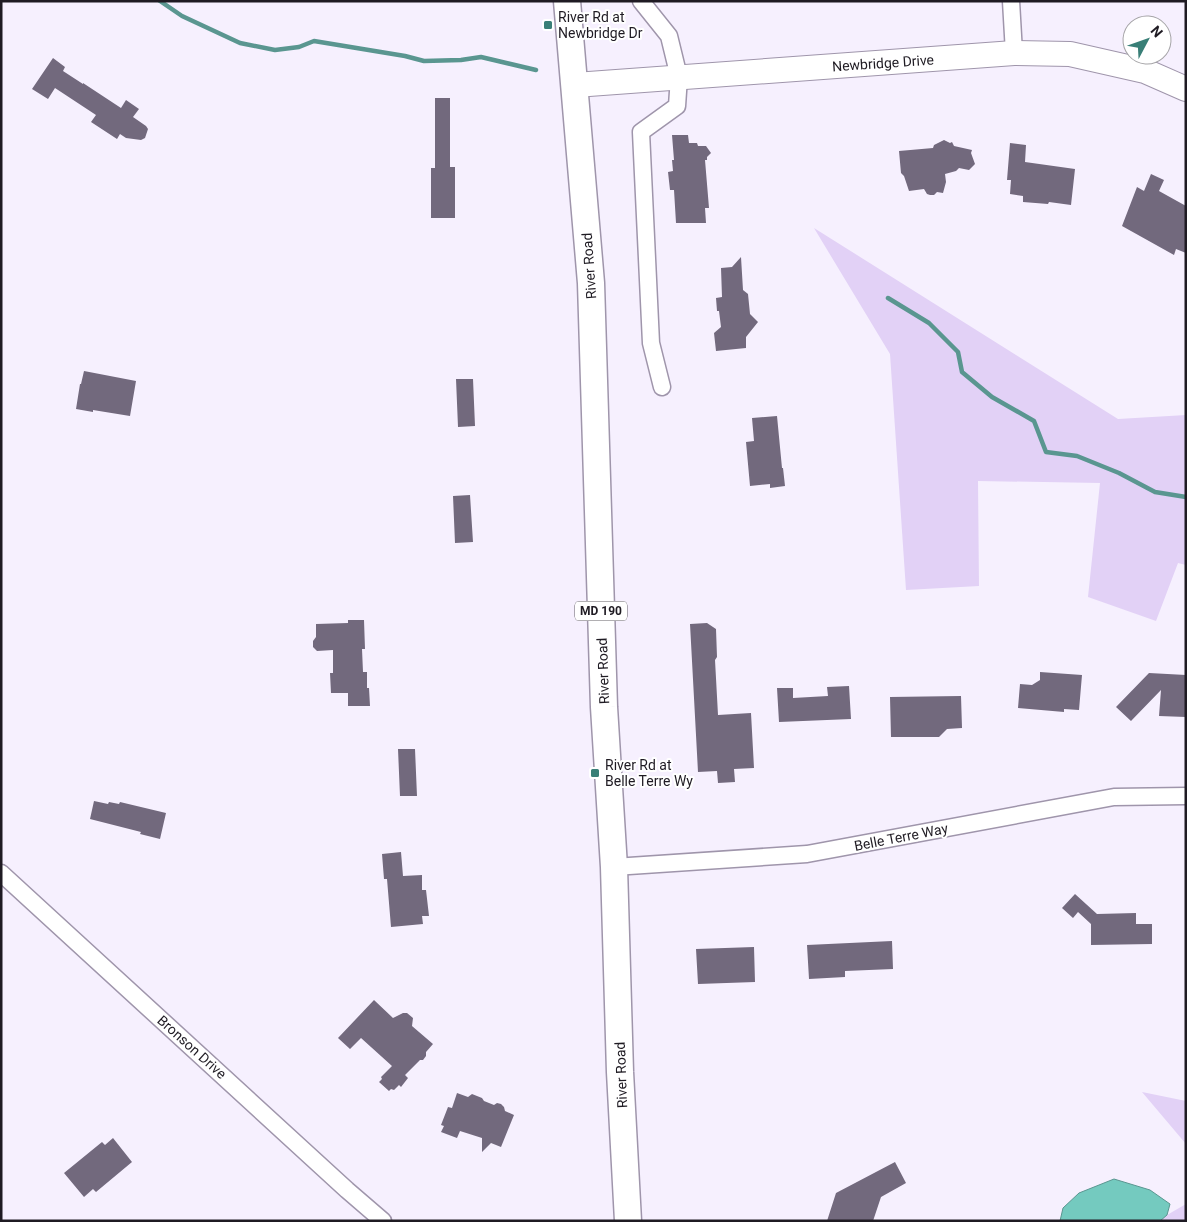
<svg xmlns="http://www.w3.org/2000/svg" width="1187" height="1222" font-family="Roboto,sans-serif">
<style>
.green{fill:#e2d1f6}
.water{fill:#74cabf;stroke:#5a9690}
.lines{fill:none;stroke-linecap:round;stroke-linejoin:round}
.stream{stroke:#5a9690;stroke-width:4.5}
.building{fill:#72697d}
.street-casing{stroke:#9f95ab;stroke-width:19}
.secondary-casing{stroke:#9f95ab;stroke-width:26}
.primary-casing{stroke:#9f95ab;stroke-width:29}
.street{stroke:#fff;stroke-width:16}
.secondary{stroke:#fff;stroke-width:24}
.primary{stroke:#fff;stroke-width:26}
.poi-dot{fill:#397f77;stroke:#fff;stroke-width:2}
.labels{text-anchor:middle;stroke-width:4;stroke-linejoin:round;paint-order:stroke}
.shield{fill:#fff;stroke:#625f65;stroke-width:1}
.shield-label{font-size:12px;font-weight:bold;fill:#1f1b23}
.poi-label{font-size:14px;fill:#1f1b23;stroke:#fff;text-anchor:start}
.street-label{font-size:14px;fill:#1f1b23;stroke:#fff}
</style>
<rect width="100%" height="100%" fill="#f6f0fe"/>
<path class="green" d="M 814,228 L 1118,419 L 1186,415 L 1186,565 L 1178,563 L 1156,621 L 1088,597 L 1100,483 L 978,481 L 979,586 L 906,590 L 890,354 Z
M 1142,1092 L 1186,1101 L 1186,1144 Z
M 1186,1204 L 1186,1221 L 1160,1221 L 1167,1215 Z"/>
<path class="water" d="M 1114,1179 L 1150,1190 L 1170,1204 L 1167,1215 L 1160,1221 L 1060,1221 L 1063,1208 L 1079,1193 Z"/>
<g class="lines">
<path class="stream" d="M 160,1 L 182,16 L 240,43 L 275,50 L 299,47 L 314,41 L 405,56 L 424,61 L 461,60 L 481,57 L 536,70
M 888,298 L 929,323 L 958,352 L 962,372 L 992,397 L 1034,421 L 1046,452 L 1077,456 L 1119,473 L 1155,492 L 1186,497"/>
</g>
<path class="building" d="M 53,58 L 65,67 L 63,71 L 83,84 L 83,83 L 121,108 L 126,100 L 139,109 L 133,117 L 146,126 L 148,129 L 145,138 L 141,140 L 126,138 L 120,134 L 117,139 L 91,122 L 96,115 L 55,88 L 48,99 L 32,89 Z
M 435,98 L 450,98 L 450,167 L 455,167 L 455,218 L 431,218 L 431,168 L 435,168 Z
M 672,135 L 688,135 L 689,143 L 697,143 L 698,146 L 706,146 L 711,153 L 707,157 L 707,160 L 705,160 L 709,208 L 705,208 L 706,223 L 676,223 L 674,190 L 670,190 L 668,172 L 673,171 L 672,160 L 674,160 Z
M 944,140 L 950,143 L 952,142 L 954,146 L 972,150 L 971,153 L 975,164 L 969,170 L 959,168 L 956,171 L 945,174 L 946,182 L 943,193 L 937,192 L 934,195 L 930,195 L 927,194 L 924,189 L 909,191 L 904,176 L 901,173 L 899,151 L 933,148 L 934,145 Z
M 1010,143 L 1026,145 L 1025,162 L 1075,169 L 1071,205 L 1049,202 L 1048,204 L 1023,202 L 1023,196 L 1010,194 L 1011,180 L 1007,180 Z
M 1151,174 L 1164,180 L 1159,191 L 1186,206 L 1186,253 L 1176,249 L 1174,255 L 1122,226 L 1137,187 L 1144,191 Z
M 741,257 L 743,290 L 748,294 L 750,314 L 758,322 L 746,337 L 746,348 L 716,351 L 714,333 L 721,327 L 719,311 L 717,311 L 716,298 L 722,297 L 721,268 L 732,267 Z
M 84,371 L 136,381 L 130,416 L 93,410 L 93,412 L 76,409 L 80,384 L 81,384 Z
M 456,379 L 473,379 L 475,426 L 458,427 Z
M 777,416 L 782,468 L 783,468 L 785,486 L 770,488 L 770,484 L 750,486 L 746,442 L 754,441 L 752,418 Z
M 470,495 L 473,542 L 455,543 L 453,496 Z
M 348,620 L 364,620 L 365,649 L 362,649 L 363,672 L 367,672 L 367,688 L 369,688 L 370,706 L 348,706 L 348,693 L 331,693 L 330,673 L 333,673 L 333,650 L 317,651 L 313,647 L 313,641 L 316,637 L 316,624 L 348,623 Z
M 707,623 L 716,629 L 717,657 L 715,660 L 718,715 L 751,713 L 754,768 L 734,769 L 735,782 L 718,783 L 717,771 L 698,772 L 690,624 Z
M 1040,672 L 1082,675 L 1079,710 L 1064,709 L 1064,712 L 1018,708 L 1020,684 L 1032,685 L 1040,680 Z
M 1149,673 L 1186,675 L 1186,717 L 1159,716 L 1161,690 L 1131,721 L 1116,707 Z
M 849,686 L 851,719 L 779,722 L 777,688 L 793,688 L 793,698 L 828,696 L 827,687 Z
M 961,696 L 962,728 L 947,729 L 939,737 L 891,737 L 890,697 Z
M 398,749 L 415,749 L 417,796 L 400,796 Z
M 94,801 L 108,804 L 109,802 L 119,804 L 120,802 L 166,813 L 160,839 L 140,834 L 141,832 L 90,819 Z
M 401,852 L 403,876 L 422,875 L 422,890 L 426,890 L 429,916 L 422,916 L 423,924 L 391,927 L 387,879 L 384,879 L 382,854 Z
M 1075,894 L 1097,914 L 1136,913 L 1136,924 L 1152,924 L 1152,944 L 1091,945 L 1091,924 L 1078,912 L 1073,918 L 1062,908 Z
M 892,941 L 893,969 L 845,971 L 845,977 L 809,979 L 807,945 Z
M 754,947 L 755,982 L 698,984 L 696,949 Z
M 374,1000 L 393,1018 L 403,1013 L 407,1013 L 413,1018 L 412,1026 L 433,1044 L 426,1052 L 426,1056 L 423,1060 L 420,1060 L 405,1075 L 408,1078 L 401,1087 L 399,1085 L 394,1090 L 391,1089 L 389,1091 L 379,1082 L 382,1079 L 381,1077 L 392,1066 L 361,1038 L 350,1049 L 338,1038 Z
M 457,1093 L 468,1097 L 472,1094 L 482,1098 L 484,1101 L 494,1105 L 497,1103 L 501,1104 L 504,1107 L 505,1111 L 514,1115 L 501,1147 L 491,1143 L 482,1152 L 482,1138 L 460,1131 L 457,1138 L 441,1132 L 444,1126 L 441,1125 L 448,1107 L 452,1108 Z
M 113,1138 L 132,1162 L 96,1192 L 93,1189 L 84,1197 L 64,1173 L 102,1142 L 105,1145 Z
M 895,1162 L 906,1183 L 881,1197 L 873,1221 L 827,1221 L 836,1193 Z"/>
<g class="lines">
<g class="street-casing">
<path id="street" d="M 641,1 L 669,36 L 679,77 L 677,106 L 641,132 L 651,343 L 662,387
M 1011,1 L 1014,53
M 614,867 L 807,854 L 1114,797 L 1186,796
M 1,873 L 347,1190 L 383,1221"/>
</g>
<g class="secondary-casing">
<path id="secondary" d="M 575,85 L 1014,53 L 1070,54 L 1145,71 L 1186,89"/>
</g>
<g class="primary-casing">
<path id="primary" d="M 567,1 L 591,283 L 604,707 L 614,867 L 620,1072 L 628,1221"/>
</g>
<use href="#street" class="street"/>
<use href="#secondary" class="secondary"/>
<use href="#primary" class="primary"/>
</g>
<g class="poi-dot">
<rect x="543" y="20" width="10" height="10" rx="2.5"/>
<rect x="590" y="768" width="10" height="10" rx="2.5"/>
</g>
<g class="labels">
<rect class="shield" x="575" y="601.5" width="52" height="19" rx="4"/>
<g class="shield-label">
<text x="601" y="615">MD 190</text>
</g>
<g class="poi-label">
<text x="558" y="22">River Rd at<tspan x="558" dy="16">Newbridge Dr</tspan></text>
<text x="605" y="770">River Rd at<tspan x="605" dy="16">Belle Terre Wy</tspan></text>
</g>
<g class="street-label">
<text transform="translate(883 63) rotate(-4)" y="5">Newbridge Drive</text>
<text transform="translate(589 266) rotate(-94)" y="5">River Road</text>
<text transform="translate(603 671) rotate(-92)" y="5">River Road</text>
<text transform="translate(901 837) rotate(-11)" y="5">Belle Terre Way</text>
<text transform="translate(192 1047) rotate(42)" y="5">Bronson Drive</text>
<text transform="translate(621 1075) rotate(-92)" y="5">River Road</text>
</g>
</g>
<rect width="1187" height="1222" fill="none" stroke="#1f1b23" stroke-width="5"/>
<g transform="translate(1147 40) rotate(49)"><circle r="24" fill="#ffffff" stroke="#a5a4a7"/>
<path d="M0-4L9 19L0 12L-9 19Z" fill="#397f77"/>
<text y="-8" font-size="14" font-weight="bold" text-anchor="middle" fill="#1f1b23">N</text>
</g>
</svg>
